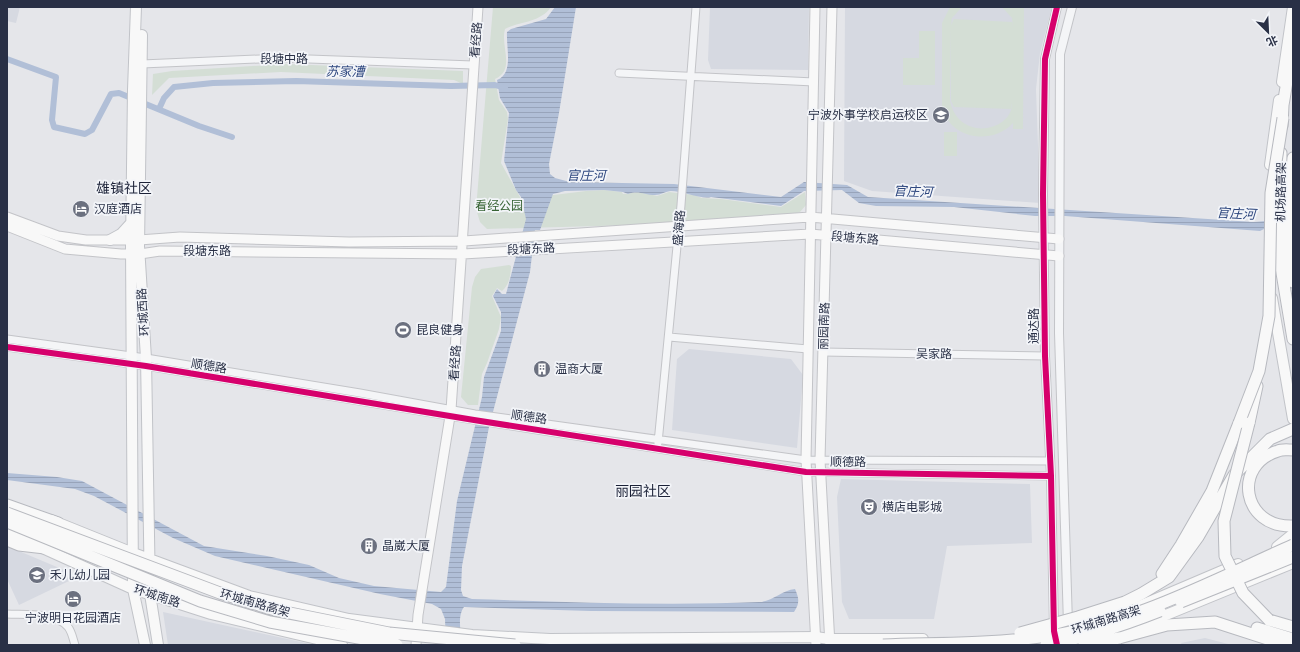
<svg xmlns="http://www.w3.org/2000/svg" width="1300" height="652" font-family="Quicksand,'Noto Sans SC',sans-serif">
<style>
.built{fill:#d6d9e1}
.park{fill:#d4ded5;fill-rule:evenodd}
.water{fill:url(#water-rules)}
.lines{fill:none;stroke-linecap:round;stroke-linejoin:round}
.canal{stroke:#b1bfd7;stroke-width:6}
.minor-casing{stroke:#c3c4c8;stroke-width:9}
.tertiary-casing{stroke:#c3c4c8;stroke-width:10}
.secondary-casing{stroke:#c3c4c8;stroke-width:11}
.primary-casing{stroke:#c1c3c8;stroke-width:12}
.trunk-casing{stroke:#b7b9bf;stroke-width:13}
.minor{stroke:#f4f5f7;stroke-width:7}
.tertiary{stroke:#f4f5f7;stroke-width:8}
.secondary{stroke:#f8f8f8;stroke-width:9}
.primary{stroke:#f8f8f8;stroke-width:10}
.trunk{stroke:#f8f8f8;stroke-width:11}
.trunk-bridge-casing{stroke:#b7b9bf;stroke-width:13;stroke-linecap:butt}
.trunk-bridge{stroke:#f8f8f8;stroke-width:11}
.cycleway-casing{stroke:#f3f5f9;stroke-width:8}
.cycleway{stroke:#d6006c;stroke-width:6}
.labels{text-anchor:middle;stroke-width:3.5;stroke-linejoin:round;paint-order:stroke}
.street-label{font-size:12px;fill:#293046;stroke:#f3f5f9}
.poi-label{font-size:12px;fill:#293046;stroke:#f3f5f9;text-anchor:start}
.park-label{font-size:12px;fill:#386435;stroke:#f3f5f9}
.water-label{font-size:13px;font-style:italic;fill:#2f487f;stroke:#f3f5f9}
.quarter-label{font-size:14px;fill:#1b2137;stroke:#f3f5f9}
</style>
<defs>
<pattern id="water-rules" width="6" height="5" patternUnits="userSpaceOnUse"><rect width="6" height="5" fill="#b1bfd7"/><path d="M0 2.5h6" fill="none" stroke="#98a4ba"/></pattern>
</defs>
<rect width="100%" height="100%" fill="#e5e6ea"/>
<path class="built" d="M 7,7 L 20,7 L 16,23 L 7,21 Z
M 710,7 L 809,7 L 808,70 L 711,69 L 708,60 Z
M 845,7 L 1052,7 L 1040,53 L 1036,89 L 1040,203 L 872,191 L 844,181 Z
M 689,349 L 791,359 L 803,375 L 797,448 L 672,430 L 677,359 Z
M 841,479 L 1030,484 L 1032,543 L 947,546 L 934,619 L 849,619 L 842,602 L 837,497 Z
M 7,546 L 64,570 L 69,581 L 19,605 L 7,579 Z
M 163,612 L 315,645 L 168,645 Z
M 1205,638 L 1232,645 L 1182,645 L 1181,643 Z"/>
<path class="park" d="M 493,7 L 551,7 C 540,23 520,21 505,29 C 500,46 516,70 495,79 L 499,100 L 507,112 L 508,119 L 501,163 L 521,199 L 586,191 L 604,190 L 622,192 L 623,194 L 640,192 L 657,196 L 669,192 L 694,195 L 702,198 L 721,199 L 781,207 L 805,192 L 806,205 L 800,212 L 791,215 L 670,224 L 487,229 L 480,222 L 476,209 Z
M 950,7 L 962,7 L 952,18 L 951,25 L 954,19 L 1012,22 L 1013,27 L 1012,18 L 1002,7 L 1024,7 L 1023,129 L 1013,129 L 1013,123 C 991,147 947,138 942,105 L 942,23 ZM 951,26 L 951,101 L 954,107 L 1011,109 L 1012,103 C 1013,131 959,143 950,101 Z
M 919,31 L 935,31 L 935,85 L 903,85 L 903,58 L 919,58 Z
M 286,64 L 463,71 L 463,84 L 454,80 L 281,72 L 169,78 L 152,95 L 153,74 L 172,71 Z
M 944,132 L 957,132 L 957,156 L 944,156 Z
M 509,265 L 511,266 C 511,274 509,286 502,291 L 497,288 L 492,296 L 501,317 L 499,329 L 487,363 L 482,374 L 478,405 L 468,405 L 461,397 L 472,287 L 475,277 L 481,269 Z"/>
<path class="water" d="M 555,7 L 576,7 L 559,113 L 549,164 L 550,174 L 555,178 L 570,182 L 674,184 L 781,197 L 804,182 L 847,185 L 868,197 L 1254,222 L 1293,219 L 1293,227 L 1264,229 L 1260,231 L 1065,216 L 1035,216 L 954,207 L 876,206 L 859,203 L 842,190 L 804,191 L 781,206 L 711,197 C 703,200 682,191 671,191 C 666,191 661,195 655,195 C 644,195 639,190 628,194 L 623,192 L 604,190 L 565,191 L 553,194 L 540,230 L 535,230 L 530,272 L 489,427 L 462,566 L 461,590 L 463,596 L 472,599 C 567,602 664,606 759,602 C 772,602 782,590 795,589 C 799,598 800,603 794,612 L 591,611 L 464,607 C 457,616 461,634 462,645 L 446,645 L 445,619 L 441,609 L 432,604 L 380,594 L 215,556 L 173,538 L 94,496 L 75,489 L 7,480 L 7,473 L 57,477 L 82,481 L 204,546 L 267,556 L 309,565 L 339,578 L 374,586 L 441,592 L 446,587 L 457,501 L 482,397 L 484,377 L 501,331 L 501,312 L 493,296 L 497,289 L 502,294 L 506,294 L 526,219 L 521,197 L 516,190 L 504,161 L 509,113 L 500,98 L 497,80 C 514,74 506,48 507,32 L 511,29 L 546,19 Z"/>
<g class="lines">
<path class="canal" d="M 7,59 L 56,77 L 52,120 L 54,127 L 85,134 L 92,130 L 111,94 L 119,93 L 199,126 L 232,137
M 159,109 L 164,98 L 174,87 L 213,83 L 296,81 L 451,86 L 495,85 L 505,88"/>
<g class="minor-casing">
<path id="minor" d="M 142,64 L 282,58 L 473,65
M 619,73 L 814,82
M 669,337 L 808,349
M 7,339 L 146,358 L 360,393 L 475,414 L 806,460 L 1050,461
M 7,347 L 146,366 L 474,420 L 806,472 L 1051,476
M 823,352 L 1045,356
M 658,443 L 681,205 L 696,7
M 7,614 C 25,615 55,612 68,627 C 72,632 73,639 75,645"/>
</g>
<g class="tertiary-casing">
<path id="tertiary" d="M 1068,624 L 1059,333 L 1060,54 L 1072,7
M 1054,628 L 1051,476 L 1045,356 L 1043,194 L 1045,59 L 1057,7"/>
</g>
<g class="secondary-casing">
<path id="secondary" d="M 815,7 L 806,460 L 816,645
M 7,217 L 58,236 L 86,240 L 139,240 L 180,237 L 349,242 L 464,241 L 810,217 L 1059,239
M 7,226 L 65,249 L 121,254 L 140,254 L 160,251 L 463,254 L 810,234 L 1059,256
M 416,645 L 418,615 L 451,410 L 478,7
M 830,645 L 820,460 L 832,7"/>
</g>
<g class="primary-casing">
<path id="primary" d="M 136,7 L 133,90 L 131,245 L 133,589 L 145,645
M 142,35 L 139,246 L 146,358 L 150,594 L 158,645
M 1282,82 L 1293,7
M 1270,165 L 1279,100
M 110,240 L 121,234 L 131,223
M 1272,298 L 1293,419
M 51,520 L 133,553 L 249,596 L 349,619 L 472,635 L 550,639 L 816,637 L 829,639 L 923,639
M 7,532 L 133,589 L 211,614 L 342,645
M 1277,547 L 1293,534
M 1137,607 L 1238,564
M 1117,635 L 1293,563"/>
</g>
<g class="trunk-casing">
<path id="trunk" d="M 1282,126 L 1283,105 L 1293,46
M 1281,153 L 1280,197 L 1281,267 L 1293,339
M 1293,158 C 1289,199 1286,242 1293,282
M 1249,423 L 1257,386
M 1293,450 C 1288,450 1282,449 1278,451 C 1232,465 1242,528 1293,526
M 7,505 L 58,523
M 7,540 L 19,545 L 45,548
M 1162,574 L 1181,545 L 1212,491 L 1239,423
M 1125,602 L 1141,594 L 1169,577 L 1198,537 L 1234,475 L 1270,439 L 1293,429
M 1269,620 L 1293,627
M 1257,628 L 1293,639
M 1119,638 L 1167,625 L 1215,622 L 1286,645"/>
</g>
<use href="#minor" class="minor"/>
<use href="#tertiary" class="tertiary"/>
<use href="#secondary" class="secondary"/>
<use href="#primary" class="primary"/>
<use href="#trunk" class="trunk"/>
<g class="trunk-bridge-casing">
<path id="trunk-bridge" d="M 1239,423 L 1259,371 L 1269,316 L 1271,193 L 1283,118
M 1249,423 L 1224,521 L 1225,556 L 1243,593 L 1269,620
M 7,513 L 220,593 L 275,610 L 389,633 L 515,645
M 7,522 L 200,601 L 270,622 L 397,645
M 1181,602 L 1293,557
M 1020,633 L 1078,617 L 1125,602
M 883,645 C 935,643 988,644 1040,637 C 1126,627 1214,580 1293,545
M 1046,645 C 1085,638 1122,626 1160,611
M 1084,645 L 1119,638"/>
</g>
<use href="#trunk-bridge" class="trunk-bridge"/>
<g class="cycleway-casing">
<path id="cycleway" d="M 7,347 L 146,366 L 474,420 L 806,472 L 1051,476
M 1057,645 L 1054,631 L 1051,476 L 1045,356 L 1043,194 L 1045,59 L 1057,7"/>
</g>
<use href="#cycleway" class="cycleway"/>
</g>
<defs>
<g id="school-disc" transform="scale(0.9)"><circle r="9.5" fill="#6b707f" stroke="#f3f5f9"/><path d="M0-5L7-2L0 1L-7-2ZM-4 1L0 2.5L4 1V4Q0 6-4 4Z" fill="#fff"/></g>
<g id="hotel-disc" transform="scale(0.9)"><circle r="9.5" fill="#6b707f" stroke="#f3f5f9"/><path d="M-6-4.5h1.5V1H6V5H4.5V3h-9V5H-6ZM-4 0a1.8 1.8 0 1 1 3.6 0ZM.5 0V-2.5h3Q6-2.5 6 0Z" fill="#fff"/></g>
<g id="stadium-disc" transform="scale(0.9)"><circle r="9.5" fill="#6b707f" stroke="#f3f5f9"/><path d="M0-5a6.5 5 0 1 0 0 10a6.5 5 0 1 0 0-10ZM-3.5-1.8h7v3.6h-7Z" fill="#fff"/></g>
<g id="building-disc" transform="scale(0.9)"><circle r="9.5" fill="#6b707f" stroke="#f3f5f9"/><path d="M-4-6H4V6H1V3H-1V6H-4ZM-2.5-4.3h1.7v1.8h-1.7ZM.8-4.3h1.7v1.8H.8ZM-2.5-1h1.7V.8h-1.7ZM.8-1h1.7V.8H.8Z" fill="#fff"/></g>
<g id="theatre-disc" transform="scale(0.9)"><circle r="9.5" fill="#6b707f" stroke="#f3f5f9"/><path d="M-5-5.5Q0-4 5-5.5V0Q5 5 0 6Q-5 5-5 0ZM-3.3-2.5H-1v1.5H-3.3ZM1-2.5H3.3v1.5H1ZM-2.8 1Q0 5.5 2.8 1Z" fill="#fff"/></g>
</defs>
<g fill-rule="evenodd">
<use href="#school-disc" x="941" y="115"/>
<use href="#hotel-disc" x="81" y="209"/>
<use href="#stadium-disc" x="403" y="330"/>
<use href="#building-disc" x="542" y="369"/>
<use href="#theatre-disc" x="869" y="507"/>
<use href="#building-disc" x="369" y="546"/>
<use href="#school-disc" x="37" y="575"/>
<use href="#hotel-disc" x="73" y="599"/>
</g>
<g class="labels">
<g class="street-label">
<text transform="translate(476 40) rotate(-85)" y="4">看经路</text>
<text x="284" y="63">段塘中路</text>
<text transform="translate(1281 192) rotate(-89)" y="4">机场路高架</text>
<text transform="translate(679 228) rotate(-85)" y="4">盛海路</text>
<text transform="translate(855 238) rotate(5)" y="4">段塘东路</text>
<text transform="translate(531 249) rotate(-3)" y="4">段塘东路</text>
<text x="207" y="255">段塘东路</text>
<text transform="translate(143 312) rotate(-94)" y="4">环城西路</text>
<text transform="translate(824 326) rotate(-88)" y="4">丽园南路</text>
<text transform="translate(1034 326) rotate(-90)" y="4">通达路</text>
<text transform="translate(934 354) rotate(1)" y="4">吴家路</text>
<text transform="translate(455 363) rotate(-86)" y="4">看经路</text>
<text transform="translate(209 366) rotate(9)" y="4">顺德路</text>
<text transform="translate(529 417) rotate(8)" y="4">顺德路</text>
<text transform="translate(848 462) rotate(1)" y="4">顺德路</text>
<text transform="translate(157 596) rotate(18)" y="4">环城南路</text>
<text transform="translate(255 603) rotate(16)" y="4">环城南路高架</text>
<text transform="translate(1106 620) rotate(-17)" y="4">环城南路高架</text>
</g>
<g class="poi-label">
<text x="928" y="119" text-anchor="end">宁波外事学校启运校区</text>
<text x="94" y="213">汉庭酒店</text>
<text x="416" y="334">昆良健身</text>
<text x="555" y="373">温商大厦</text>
<text x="882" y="511">横店电影城</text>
<text x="382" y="550">晶崴大厦</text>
<text x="50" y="579">禾儿幼儿园</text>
<text x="73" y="622" text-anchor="middle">宁波明日花园酒店</text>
</g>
<g class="park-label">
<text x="499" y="210">看经公园</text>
</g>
<g class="water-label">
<text transform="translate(345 71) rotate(1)" y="5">苏家漕</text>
<text x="586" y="180">官庄河</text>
<text transform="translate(913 191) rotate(2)" y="5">官庄河</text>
<text transform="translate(1236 213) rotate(3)" y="5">官庄河</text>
</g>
<g class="quarter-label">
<text x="124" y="193">雄镇社区</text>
<text x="643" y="496">丽园社区</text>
</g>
</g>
<rect width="1300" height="652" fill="none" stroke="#293046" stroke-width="16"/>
<g transform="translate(1268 32) rotate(156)" stroke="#f3f5f9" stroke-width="3" paint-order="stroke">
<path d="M0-3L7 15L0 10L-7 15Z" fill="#293046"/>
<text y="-6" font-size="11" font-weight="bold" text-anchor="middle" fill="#293046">北</text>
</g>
</svg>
